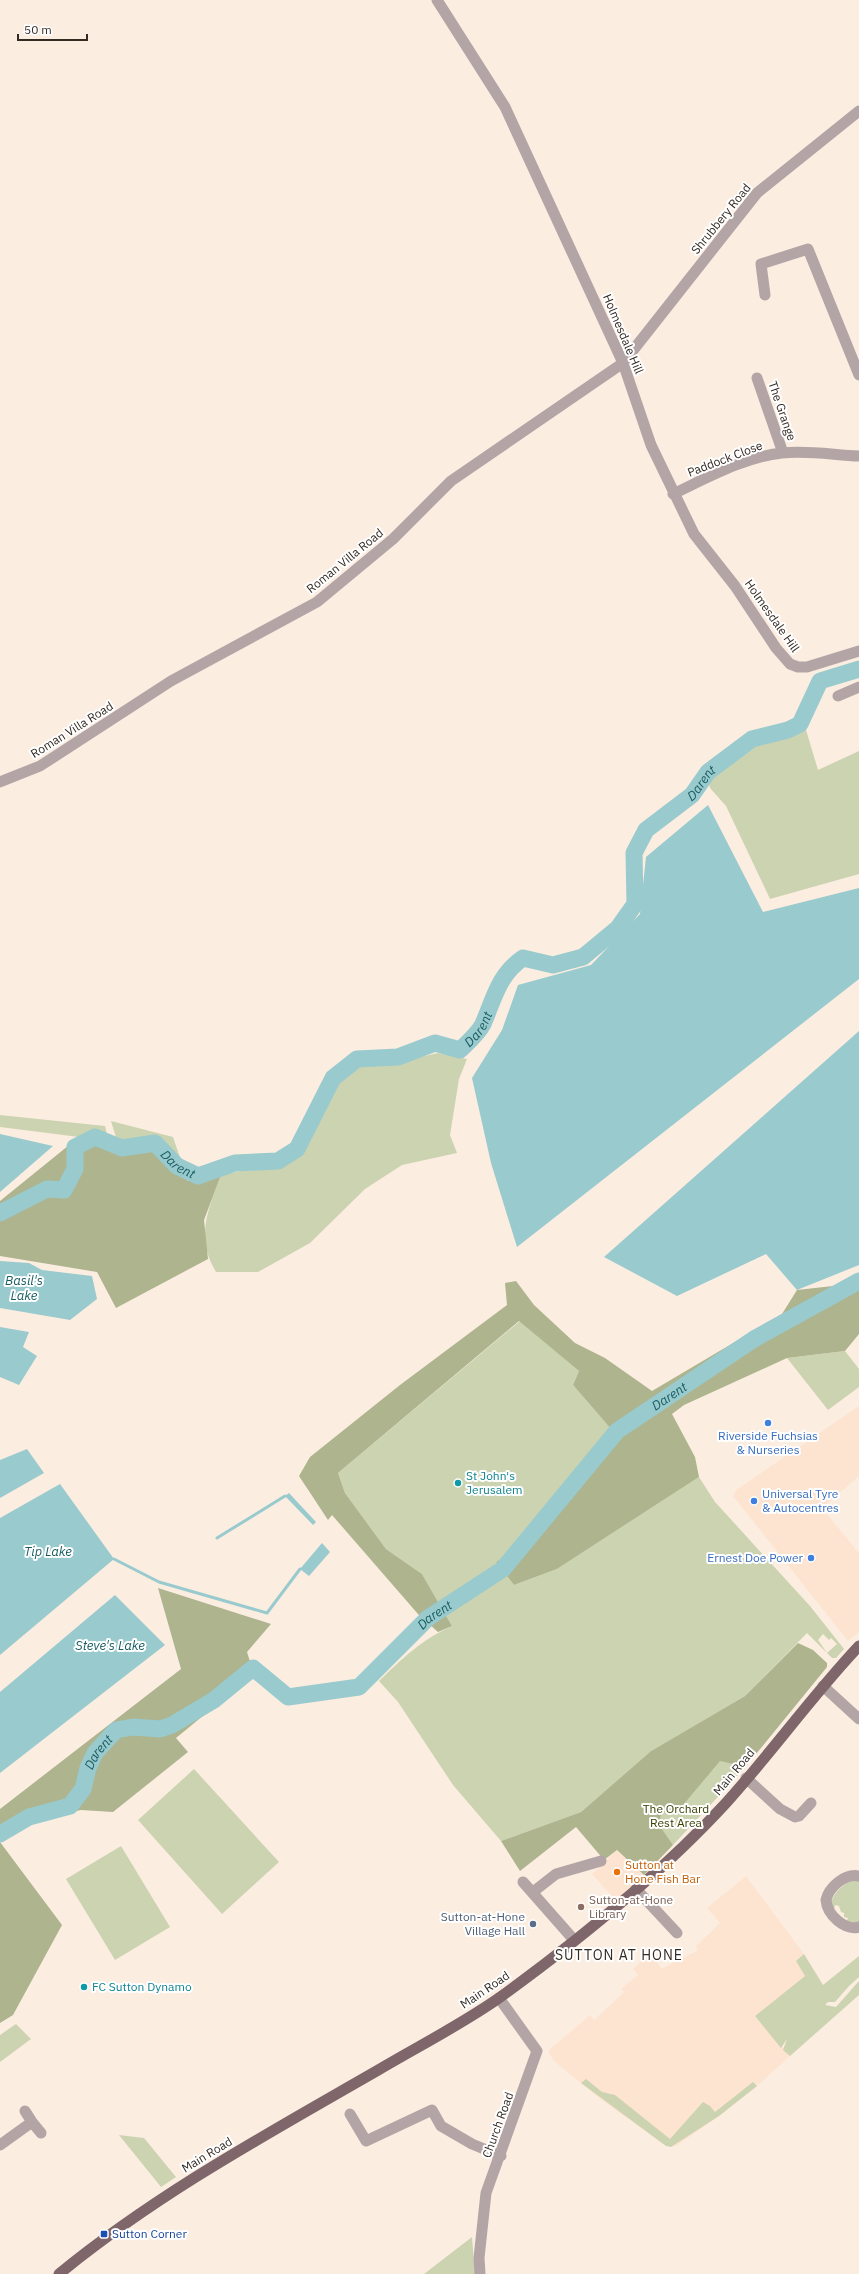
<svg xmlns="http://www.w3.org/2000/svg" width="859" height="2274" font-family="'IBM Plex Sans',sans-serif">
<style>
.built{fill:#fde4d1}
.green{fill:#ccd3b0;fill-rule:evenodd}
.forest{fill:#adb48e}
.water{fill:#99cace}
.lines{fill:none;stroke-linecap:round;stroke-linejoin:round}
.stream{stroke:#99cace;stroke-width:3}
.river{stroke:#99cace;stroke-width:17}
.minor{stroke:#b3a5a6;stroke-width:11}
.tertiary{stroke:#b3a5a6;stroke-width:11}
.primary{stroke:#7f666a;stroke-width:11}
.shop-dot{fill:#3f7fe0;stroke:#fff;stroke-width:1.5}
.culture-dot{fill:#0f9aa8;stroke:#fff;stroke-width:1.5}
.food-dot{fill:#e8710a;stroke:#fff;stroke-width:1.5}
.education-dot{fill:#8d6e63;stroke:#fff;stroke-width:1.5}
.service-dot{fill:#5c6f8a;stroke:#fff;stroke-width:1.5}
.transit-dot{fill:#1a4fb4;stroke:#fff;stroke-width:1.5}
.labels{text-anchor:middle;stroke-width:4;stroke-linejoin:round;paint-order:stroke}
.street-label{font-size:12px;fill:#332a22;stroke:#fff}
.shop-label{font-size:12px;fill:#366cbe;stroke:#fff}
.culture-label{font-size:12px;fill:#0d838f;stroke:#fff;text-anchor:start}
.park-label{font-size:12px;fill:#383f00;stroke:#fff}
.food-label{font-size:12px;fill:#c56008;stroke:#fff;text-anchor:start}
.education-label{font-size:12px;fill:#785e54;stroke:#fff;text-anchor:start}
.service-label{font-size:12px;fill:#4e5e75;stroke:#fff;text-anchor:end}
.transit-label{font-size:12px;fill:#164399;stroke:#fff;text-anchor:start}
.water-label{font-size:13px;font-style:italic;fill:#195d62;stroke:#fff}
.quarter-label{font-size:14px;letter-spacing:1px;fill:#332a22;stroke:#fff}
</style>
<rect width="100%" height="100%" fill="#fcede1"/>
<path class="built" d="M 859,1406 L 859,1476 L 822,1508 L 859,1553 L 859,1632 L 848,1641 L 733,1496 L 736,1490 Z
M 617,1850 L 644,1875 L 615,1900 L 592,1874 Z
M 746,1876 L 804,1954 L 797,1961 L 805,1976 L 755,2016 L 790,2056 L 757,2086 L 719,2116 L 676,2146 L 666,2146 L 599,2098 L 554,2061 L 548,2051 L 590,2015 L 594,2020 L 624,1992 L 621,1989 L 638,1975 L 633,1969 L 652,1950 L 661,1969 L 697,1951 L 696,1946 L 720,1923 L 707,1908 Z"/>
<path class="green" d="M 804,723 L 818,770 L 859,751 L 859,874 L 770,899 L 726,806 L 710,788 L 708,779 L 752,742 L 783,735 Z
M 438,1053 L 467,1059 L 459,1079 L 450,1135 L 457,1153 L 402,1165 L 365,1189 L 310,1243 L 258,1272 L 216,1272 C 195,1237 208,1210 221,1175 L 283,1162 L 307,1142 L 338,1078 L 363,1065 L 394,1063 Z
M 0,1115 L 105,1126 L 110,1146 L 79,1137 L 0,1127 Z
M 111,1121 L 173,1137 L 188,1181 L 152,1151 L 120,1150 Z
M 520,1321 L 579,1371 L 573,1385 L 619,1438 L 558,1500 L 528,1540 L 496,1562 L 514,1585 L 557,1569 L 699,1477 L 715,1502 L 810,1606 L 844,1649 L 836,1658 L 832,1658 L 807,1633 L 745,1696 L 651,1751 L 581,1812 L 501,1841 L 453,1785 L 398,1702 L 379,1681 C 403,1658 421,1640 452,1626 L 422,1574 L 386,1549 L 345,1493 L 338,1473 ZM 823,1634 L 829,1640 L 831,1638 L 837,1644 L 827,1653 L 818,1640 Z
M 845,1351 L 859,1369 L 859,1387 L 828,1410 L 787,1358 Z
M 723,1749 L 743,1770 L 673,1845 L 647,1823 Z
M 194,1769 L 279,1862 L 222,1914 L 138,1820 Z
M 121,1846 L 170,1927 L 115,1960 L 66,1879 Z
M 850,1880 L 859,1881 L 859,1922 L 846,1923 L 848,1918 L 844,1917 L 844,1913 L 841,1912 L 839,1906 L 835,1905 L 834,1910 L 830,1903 L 837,1891 Z
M 804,1954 L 823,1985 L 859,1956 L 859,1977 L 849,1986 L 835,2002 L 828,2002 L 825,2005 L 836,2007 L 859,1981 L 859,1995 L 790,2056 L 783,2050 L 787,2039 L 781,2048 L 755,2016 L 805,1976 L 796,1961 Z
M 16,2024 L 31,2039 L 0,2062 L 0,2035 Z
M 586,2079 L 602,2092 L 615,2095 L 670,2139 L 703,2102 L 710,2106 L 715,2112 L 753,2082 L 757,2086 L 719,2116 L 671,2147 L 666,2146 L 581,2083 Z
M 119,2135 L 144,2138 L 176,2177 L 161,2187 Z
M 472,2237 L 475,2274 L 424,2274 Z"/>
<path class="forest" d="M 79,1137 L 120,1150 L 152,1151 L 188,1181 L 221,1175 L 204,1220 L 208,1259 L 116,1308 L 97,1272 L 0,1256 L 0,1201 Z
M 859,1278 L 859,1334 L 845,1351 L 787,1358 L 684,1405 L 672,1414 L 695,1457 L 699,1477 L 557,1569 L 514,1585 L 496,1562 L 528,1540 L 558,1500 L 618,1437 L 573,1385 L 579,1371 L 519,1321 L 338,1473 L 345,1493 L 386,1549 L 422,1574 L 452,1626 L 438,1632 L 418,1614 L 332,1515 L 328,1520 L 299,1476 L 310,1457 L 400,1385 L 507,1305 L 505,1283 L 516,1281 L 534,1305 L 575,1343 L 605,1358 L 652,1391 L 782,1314 L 797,1290 L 851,1284 Z
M 158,1588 L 271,1624 L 247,1652 L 254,1674 L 176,1738 L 188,1752 L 113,1812 L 81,1810 L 27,1821 L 0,1838 L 0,1809 L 181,1669 Z
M 798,1643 L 813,1650 L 827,1663 L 827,1667 L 743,1770 L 738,1765 L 720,1761 L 683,1805 L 661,1814 L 659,1825 L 673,1845 L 644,1875 L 617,1850 L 604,1860 L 576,1827 L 520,1871 L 501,1841 L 581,1812 L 651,1751 L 745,1696 Z
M 0,1842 L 62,1925 L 13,2015 L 0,2023 Z"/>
<path class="water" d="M 708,805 L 763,912 L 859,888 L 859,979 L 517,1247 L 491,1163 L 472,1078 L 502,1030 L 518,985 L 591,965 L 640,914 L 646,857 Z
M 859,1031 L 859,1265 L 797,1290 L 766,1254 L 677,1296 L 604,1257 Z
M 0,1134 L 53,1146 L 0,1192 Z
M 0,1261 L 29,1263 L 42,1270 L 92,1276 L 97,1299 L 70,1320 L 0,1308 Z
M 0,1327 L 29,1332 L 23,1347 L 37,1356 L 19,1385 L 0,1377 Z
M 27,1449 L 44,1473 L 0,1498 L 0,1460 Z
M 60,1484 L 114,1559 L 0,1655 L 0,1518 Z
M 289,1493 L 316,1522 L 313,1525 L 285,1496 Z
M 322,1543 L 330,1552 L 309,1576 L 300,1569 Z
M 115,1595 L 165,1645 L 0,1773 L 0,1692 Z"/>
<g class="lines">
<path class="stream" d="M 217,1538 L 285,1496
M 114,1559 L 159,1582 L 267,1613 L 300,1569"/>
<g class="river">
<path id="s1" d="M 0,1213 L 47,1189 L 64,1190 L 75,1169 L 75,1147 L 95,1137 L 122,1148 L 155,1143 L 177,1166 L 198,1176 L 235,1163 L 278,1161 L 297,1149 L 333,1078 L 357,1059 L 398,1057 L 435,1043 L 460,1050 C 467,1043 478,1034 483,1024 C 494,999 498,975 523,958 L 553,965 L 583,957 L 618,928 L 635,904 L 634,853 L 646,830 L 692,795 L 708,772 L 752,739 L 788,730 L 800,724 L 820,681 L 859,669"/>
<path id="s2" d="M 0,1834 L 29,1817 L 70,1806 L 83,1789 L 88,1768 L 95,1753 L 116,1730 L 133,1727 L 160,1729 L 172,1725 L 214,1700 L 253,1668 L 288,1697 L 359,1687 L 428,1618 L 503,1569 L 617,1431 L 754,1339 L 859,1281"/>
</g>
<path class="minor" d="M 437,0 L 505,107 L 623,363 L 651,445 L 694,534 L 735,586 L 776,648 L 790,664 L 798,667 L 807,667 L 859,651
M 765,295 L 761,264 L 808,249 L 859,375
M 757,378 L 783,453
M 673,494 C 707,478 744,457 782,453 C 807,450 834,455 859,456
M 838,696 L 859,687
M 823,1686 L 859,1719
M 746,1778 L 780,1809 L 795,1817 L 799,1816 L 811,1803
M 859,1876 C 845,1873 829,1887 826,1900 C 827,1915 845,1931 859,1927
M 523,1882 L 574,1940
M 636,1889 L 677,1933
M 533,1892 L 556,1874 L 601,1861
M 350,2114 L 366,2141 L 432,2110 L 441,2126 L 472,2144 L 501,2156
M 32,2122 L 41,2133
M 0,2145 L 32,2122 L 25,2111
M 480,2274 L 479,2258 L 486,2193 L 537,2051 L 499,1998"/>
<path class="tertiary" d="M 0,782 L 40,766 L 171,681 L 317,602 L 393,539 L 451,481 L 623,363 L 757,193 L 859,111"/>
<path class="primary" d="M 59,2274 C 158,2193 269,2133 380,2069 C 419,2046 462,2024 499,1998 C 579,1940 659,1876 726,1803 C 772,1752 812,1696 859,1646"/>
</g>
<g class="shop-dot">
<circle cx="768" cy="1423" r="4"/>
<circle cx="754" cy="1501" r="4"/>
<circle cx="811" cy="1558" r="4"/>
</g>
<g class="culture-dot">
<circle cx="458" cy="1483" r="4"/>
<circle cx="84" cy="1987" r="4"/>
</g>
<circle class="food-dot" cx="617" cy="1872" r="4"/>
<circle class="education-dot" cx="581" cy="1907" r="4"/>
<circle class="service-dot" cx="533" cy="1924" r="4"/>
<rect class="transit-dot" x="100" y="2230" width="8" height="8" rx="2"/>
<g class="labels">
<g class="street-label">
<text transform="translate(721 219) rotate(-51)" y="4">Shrubbery Road</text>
<text transform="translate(623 334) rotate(67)" y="4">Holmesdale Hill</text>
<text transform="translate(782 411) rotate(71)" y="4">The Grange</text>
<text transform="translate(725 459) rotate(-21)" y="4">Paddock Close</text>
<text transform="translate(345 561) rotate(-39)" y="4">Roman Villa Road</text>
<text transform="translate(772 616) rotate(55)" y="4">Holmesdale Hill</text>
<text transform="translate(72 730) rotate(-32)" y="4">Roman Villa Road</text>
<text transform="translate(734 1772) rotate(-50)" y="4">Main Road</text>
<text transform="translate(485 1990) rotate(-34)" y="4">Main Road</text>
<text transform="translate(498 2125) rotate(-70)" y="4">Church Road</text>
<text transform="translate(207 2155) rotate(-31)" y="4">Main Road</text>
</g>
<g class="shop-label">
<text x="768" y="1440">Riverside Fuchsias<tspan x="768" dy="14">&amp; Nurseries</tspan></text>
<text x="762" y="1498" text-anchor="start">Universal Tyre<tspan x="762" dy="14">&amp; Autocentres</tspan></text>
<text x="803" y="1562" text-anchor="end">Ernest Doe Power</text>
</g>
<g class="culture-label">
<text x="466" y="1480">St John's<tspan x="466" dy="14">Jerusalem</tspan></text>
<text x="92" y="1991">FC Sutton Dynamo</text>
</g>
<g class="park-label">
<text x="676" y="1813">The Orchard<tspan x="676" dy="14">Rest Area</tspan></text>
</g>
<g class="food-label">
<text x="625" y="1869">Sutton at<tspan x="625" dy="14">Hone Fish Bar</tspan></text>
</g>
<g class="education-label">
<text x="589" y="1904">Sutton-at-Hone<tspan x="589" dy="14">Library</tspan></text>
</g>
<g class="service-label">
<text x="525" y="1921">Sutton-at-Hone<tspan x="525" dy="14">Village Hall</tspan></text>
</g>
<g class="transit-label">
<text x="112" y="2238">Sutton Corner</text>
</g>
<g class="water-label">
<text dy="5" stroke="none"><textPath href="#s1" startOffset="977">Darent</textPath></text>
<text dy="5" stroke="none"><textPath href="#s1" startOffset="605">Darent</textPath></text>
<text dy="5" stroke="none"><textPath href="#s1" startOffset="232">Darent</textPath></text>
<text x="24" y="1285">Basil's<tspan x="24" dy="15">Lake</tspan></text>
<text dy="5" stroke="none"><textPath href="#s2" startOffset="869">Darent</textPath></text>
<text x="48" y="1556">Tip Lake</text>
<text dy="5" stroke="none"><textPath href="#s2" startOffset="545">Darent</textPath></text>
<text x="110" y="1650">Steve's Lake</text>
<text dy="5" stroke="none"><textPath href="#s2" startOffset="138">Darent</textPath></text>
</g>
<g class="quarter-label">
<text x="619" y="1960">SUTTON AT HONE</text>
</g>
</g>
<path d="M18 34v6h69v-6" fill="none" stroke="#332a22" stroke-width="2"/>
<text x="24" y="34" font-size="12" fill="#332a22" stroke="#ffffff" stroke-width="3" paint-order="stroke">50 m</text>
</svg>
